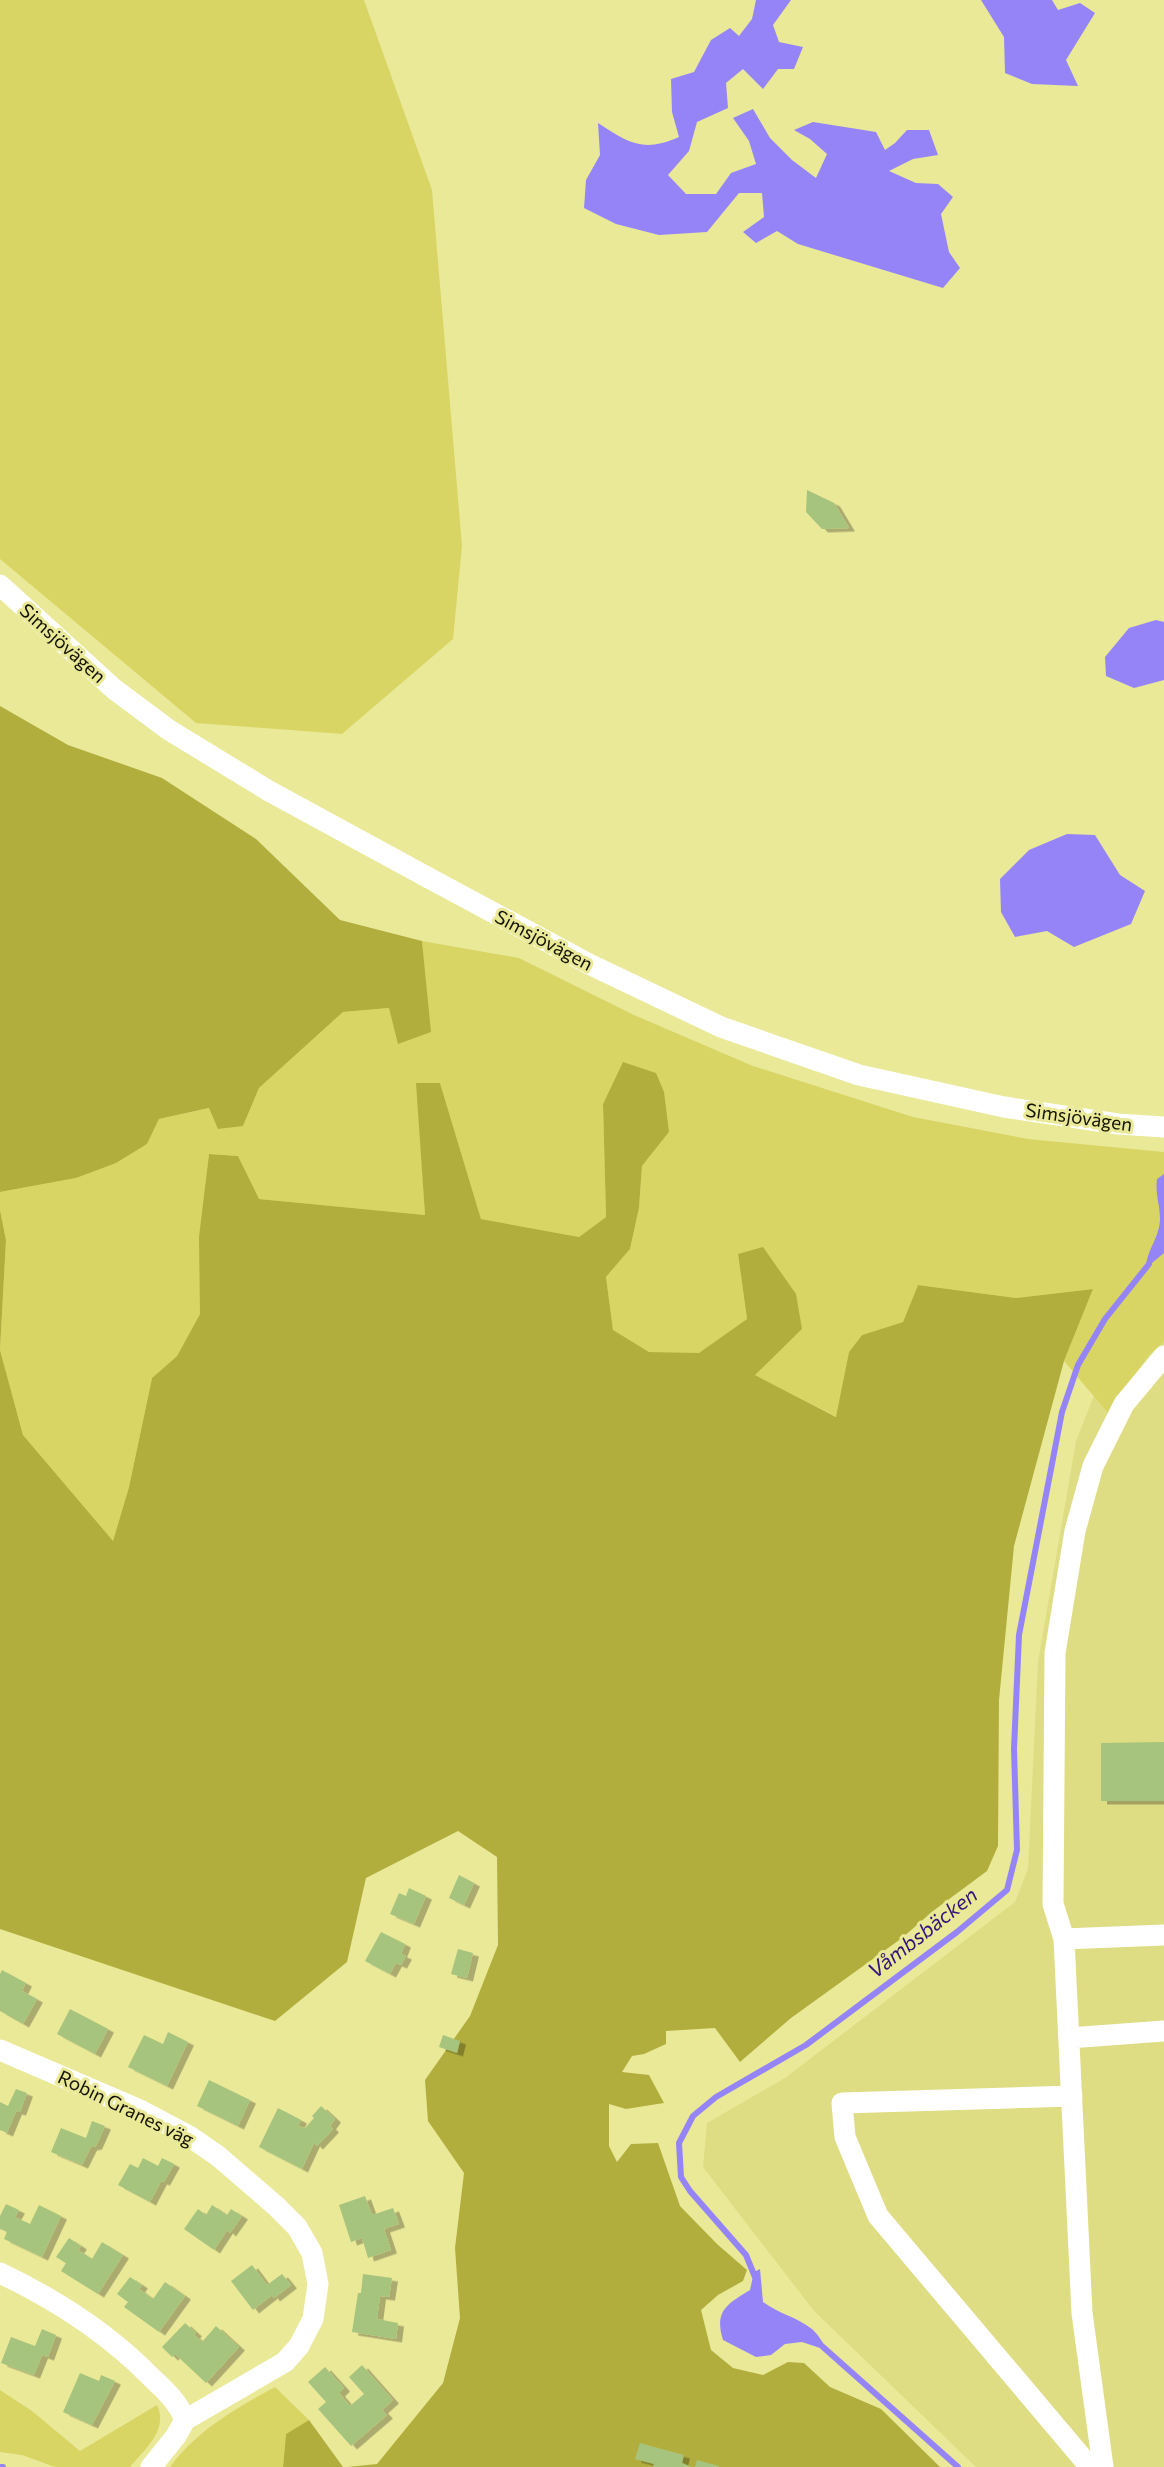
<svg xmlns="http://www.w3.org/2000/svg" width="1164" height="2467" font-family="Commissioner,sans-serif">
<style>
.built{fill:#dfdd84}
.green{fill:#d9d565}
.forest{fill:#b2ae3d}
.water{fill:#9484f8}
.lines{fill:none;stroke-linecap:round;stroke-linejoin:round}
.stream{stroke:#9484f8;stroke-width:6}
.building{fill:#a6c47d;filter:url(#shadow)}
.minor{stroke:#fff;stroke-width:21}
.labels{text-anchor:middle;stroke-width:6;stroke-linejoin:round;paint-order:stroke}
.street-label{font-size:19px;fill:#151400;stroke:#eae998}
.water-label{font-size:21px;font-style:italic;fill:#33147b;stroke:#eae998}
</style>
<defs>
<filter id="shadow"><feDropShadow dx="6" dy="3.5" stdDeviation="0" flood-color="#0004"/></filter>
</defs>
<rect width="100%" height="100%" fill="#eae998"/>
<path class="built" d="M 1164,1292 L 1164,2467 L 976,2467 L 814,2311 L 703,2167 L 707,2123 L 785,2078 L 1015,1902 L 1028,1869 L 1038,1662 L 1076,1441 L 1105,1368 Z"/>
<path class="green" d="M 0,0 L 364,0 L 432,190 L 462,546 L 453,639 L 342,734 L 196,723 L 0,559 Z
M 422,941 L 519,958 L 634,1015 L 753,1066 L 913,1117 L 1028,1139 L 1164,1152 L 1164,1341 L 1148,1356 L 1108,1413 L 1064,1361 L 1093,1289 L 1016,1298 L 918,1285 L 903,1322 L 862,1335 L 849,1352 L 837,1417 L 754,1375 L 802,1329 L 738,1254 L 747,1319 L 699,1354 L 649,1352 L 613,1331 L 606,1277 L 630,1249 L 639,1208 L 642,1166 L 669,1132 L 623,1063 L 603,1104 L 606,1217 L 579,1237 L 481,1219 L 440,1083 L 417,1083 L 425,1215 L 258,1199 L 238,1156 L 209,1154 L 200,1237 L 200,1314 L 177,1356 L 152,1378 L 129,1487 L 113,1542 L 23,1435 L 0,1350 L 6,1240 L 0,1210 L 0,1192 L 76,1178 L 147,1144 L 159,1119 L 210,1108 L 243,1126 L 259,1088 L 343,1012 L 389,1008 L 430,1032 Z
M 275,2387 L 309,2420 L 286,2434 L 283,2467 L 170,2467 C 196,2431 236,2408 275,2387 Z
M 0,2390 L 32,2411 L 80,2451 L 157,2405 C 169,2430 144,2450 130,2467 L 55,2467 L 22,2455 L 0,2452 Z"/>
<path class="forest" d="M 0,706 L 68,745 L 162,778 L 256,839 L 340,920 L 422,941 L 431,1032 L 398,1044 L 389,1008 L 343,1012 L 259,1088 L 243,1126 L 218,1129 L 209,1108 L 159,1119 L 147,1144 L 116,1163 L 76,1178 L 0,1192 Z
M 623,1062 L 656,1073 L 664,1092 L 669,1132 L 642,1166 L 639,1208 L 630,1249 L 606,1277 L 613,1330 L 649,1352 L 699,1353 L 747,1319 L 738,1254 L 763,1247 L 796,1294 L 802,1329 L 755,1375 L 836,1417 L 849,1352 L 862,1335 L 903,1322 L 918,1285 L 1016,1298 L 1093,1289 L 1064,1361 L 1014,1546 L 999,1700 L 998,1846 L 987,1871 L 933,1911 L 902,1938 L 791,2018 L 740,2062 L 715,2028 L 666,2031 L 666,2044 L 644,2054 L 632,2056 L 622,2072 L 649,2075 L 664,2103 L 626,2109 L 609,2104 L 609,2146 L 617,2162 L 631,2144 L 658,2143 L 680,2206 L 717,2244 L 747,2270 L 743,2281 L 718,2295 L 701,2310 L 711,2350 L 733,2368 L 763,2375 L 788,2362 L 804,2363 L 830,2387 L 881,2409 L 940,2467 L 347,2467 L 377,2464 L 443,2383 L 460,2318 L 455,2248 L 464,2173 L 428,2121 L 425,2080 L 470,2016 L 498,1945 L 497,1857 L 458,1831 L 366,1878 L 347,1962 L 275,2021 L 0,1929 L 0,1210 L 6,1240 L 0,1350 L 23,1435 L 113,1541 L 129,1487 L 152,1378 L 177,1356 L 200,1314 L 199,1237 L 209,1154 L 238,1156 L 259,1199 L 425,1215 L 416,1083 L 440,1083 L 481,1219 L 579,1237 L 606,1217 L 603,1104 Z
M 309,2420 L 343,2467 L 283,2467 L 286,2434 Z"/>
<path class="water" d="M 756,0 L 791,0 L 773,25 L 779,42 L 803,47 L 794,69 L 778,69 L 763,89 L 743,69 L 726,83 L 728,108 L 697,122 L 689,151 L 668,175 L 686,194 L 716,194 L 731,173 L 756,164 L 749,141 L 733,118 L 753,109 L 770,138 L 792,160 L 816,178 L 827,154 L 810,139 L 794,130 L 813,122 L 876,132 L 885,150 L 895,143 L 907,130 L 929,130 L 938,155 L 913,159 L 889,171 L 916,183 L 938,184 L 953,197 L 941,214 L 949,252 L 960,268 L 943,288 L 798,244 L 777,231 L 756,243 L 743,232 L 764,217 L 762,193 L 739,193 L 707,232 L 659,235 L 616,224 L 584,208 L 586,180 L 600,155 L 598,123 C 629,143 643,153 679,137 L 672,112 L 671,79 L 694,72 L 711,40 L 730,28 L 739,36 L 752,19 Z
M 981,0 L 1052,0 L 1058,10 L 1080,3 L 1095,13 L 1066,60 L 1078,86 L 1032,84 L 1005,73 L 1004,37 Z
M 1156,620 L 1164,622 L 1164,680 L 1134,688 L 1106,676 L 1105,657 L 1129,628 Z
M 1067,834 L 1095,835 L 1120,875 L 1145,891 L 1131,924 L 1074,947 L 1047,931 L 1015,937 L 1001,912 L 1000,879 L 1029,850 Z
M 1164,1174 L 1164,1253 L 1146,1268 C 1146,1251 1160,1237 1160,1219 C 1160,1204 1155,1195 1157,1179 Z
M 760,2269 L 763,2302 C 779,2314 797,2317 812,2329 C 819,2335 823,2344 829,2351 L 802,2342 L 785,2344 L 771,2355 L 756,2357 L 723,2340 C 714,2311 727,2304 750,2290 L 754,2272 Z"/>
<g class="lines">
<path class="stream" d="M 755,2277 L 746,2255 L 690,2191 L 681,2177 L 679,2143 L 693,2116 L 716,2097 L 806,2045 L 957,1932 L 1007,1890 L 1017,1850 L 1014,1749 L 1019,1635 L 1062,1412 L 1078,1365 L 1105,1319 L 1149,1264
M 823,2347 L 958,2467
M 0,2467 L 3,2467"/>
</g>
<path class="building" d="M 807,490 L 834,503 L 849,528 L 822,529 L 806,512 Z
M 1164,1742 L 1164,1801 L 1101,1801 L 1101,1743 Z
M 459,1875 L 474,1883 L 464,1905 L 449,1898 Z
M 409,1888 L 426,1896 L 414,1924 L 390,1914 L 399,1893 L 406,1896 Z
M 381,1932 L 405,1944 L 401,1954 L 406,1956 L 401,1965 L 396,1963 L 390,1974 L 365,1961 Z
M 458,1949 L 473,1953 L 467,1978 L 451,1974 Z
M 2,1970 L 26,1983 L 22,1991 L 37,1999 L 23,2024 L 0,2011 L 0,1974 Z
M 70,2009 L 108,2029 L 95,2054 L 57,2034 Z
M 168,2032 L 188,2042 L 167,2086 L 128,2067 L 144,2035 L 163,2044 Z
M 443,2035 L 460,2041 L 457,2053 L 439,2047 Z
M 209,2080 L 250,2100 L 238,2126 L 197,2106 Z
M 16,2089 L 27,2093 L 20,2112 L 16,2111 L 7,2133 L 0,2130 L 0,2102 L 8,2106 Z
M 321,2106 L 335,2119 L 330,2126 L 333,2129 L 317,2146 L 314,2143 L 302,2169 L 259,2147 L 278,2108 L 301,2120 L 298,2126 L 305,2128 L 314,2118 L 312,2116 Z
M 92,2121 L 105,2126 L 96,2146 L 91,2147 L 82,2165 L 51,2152 L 61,2128 L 86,2138 Z
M 143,2158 L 158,2166 L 162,2158 L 174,2164 L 164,2182 L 161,2181 L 150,2202 L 118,2185 L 130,2164 L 138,2168 Z
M 365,2196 L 372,2215 L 393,2208 L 399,2224 L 384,2229 L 391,2250 L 368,2258 L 362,2238 L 351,2242 L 339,2205 Z
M 6,2204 L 19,2210 L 15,2217 L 30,2224 L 39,2205 L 61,2216 L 42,2257 L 4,2239 L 7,2232 L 0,2229 L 0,2216 Z
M 212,2205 L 227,2215 L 231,2209 L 242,2216 L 230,2233 L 227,2230 L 214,2250 L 184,2229 L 198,2209 L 206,2215 Z
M 69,2238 L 81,2246 L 78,2250 L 92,2259 L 102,2242 L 123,2255 L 98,2294 L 61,2271 L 66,2263 L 56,2257 Z
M 252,2265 L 267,2285 L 282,2274 L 291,2285 L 274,2298 L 272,2295 L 253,2310 L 231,2281 Z
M 363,2274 L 392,2278 L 389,2297 L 380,2296 L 377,2319 L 398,2323 L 396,2339 L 352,2332 L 358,2293 L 361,2293 Z
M 130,2277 L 142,2285 L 139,2289 L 153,2299 L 165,2282 L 185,2296 L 159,2332 L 124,2307 L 128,2302 L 117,2294 Z
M 185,2323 L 196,2333 L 194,2335 L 202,2342 L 216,2326 L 239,2347 L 206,2383 L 175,2354 L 172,2357 L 162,2347 Z
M 42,2329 L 56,2335 L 48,2357 L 42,2355 L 34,2375 L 1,2363 L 11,2337 L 35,2346 Z
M 362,2365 L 393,2400 L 382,2410 L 387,2415 L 351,2446 L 318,2409 L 326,2402 L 308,2382 L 325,2367 L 344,2388 L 339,2393 L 350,2406 L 364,2394 L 349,2377 Z
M 80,2373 L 99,2381 L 101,2375 L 115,2381 L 92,2425 L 63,2412 Z
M 640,2443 L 684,2455 L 682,2463 L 692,2467 L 653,2467 L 654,2464 L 635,2459 Z
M 697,2460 L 719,2466 L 719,2467 L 695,2467 Z"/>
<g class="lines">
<path class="minor" d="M 0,585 L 114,689 L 169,730 L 269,791 L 427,877 L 589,964 L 721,1027 L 859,1075 L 1004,1107 L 1118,1124 L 1164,1127
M 1064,1939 L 1164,1935
M 1069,2038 L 1164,2031
M 0,2050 L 142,2111 L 189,2136 L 218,2156 L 276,2206 L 297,2227 L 312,2253 L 318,2284 L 313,2319 L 299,2346 L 285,2362 L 185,2420 L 176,2436 L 151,2467
M 1072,2096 L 842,2103 L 845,2137 L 878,2216 L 1090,2467
M 0,2273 C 57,2300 108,2333 152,2378 C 166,2391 178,2402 185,2420
M 1103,2467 L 1082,2313 L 1064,1939 L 1053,1904 L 1055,1653 L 1075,1531 L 1093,1466 L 1124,1404 L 1164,1356"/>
</g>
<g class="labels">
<g class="street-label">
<text transform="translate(63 643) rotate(42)" y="7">Simsjövägen</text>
<text transform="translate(544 940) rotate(28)" y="7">Simsjövägen</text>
<text transform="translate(1079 1117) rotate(8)" y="7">Simsjövägen</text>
<text transform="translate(126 2108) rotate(26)" y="7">Robin Granes väg</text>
</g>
<g class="water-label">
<text transform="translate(923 1933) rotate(-38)" y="7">Våmbsbäcken</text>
</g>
</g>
</svg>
